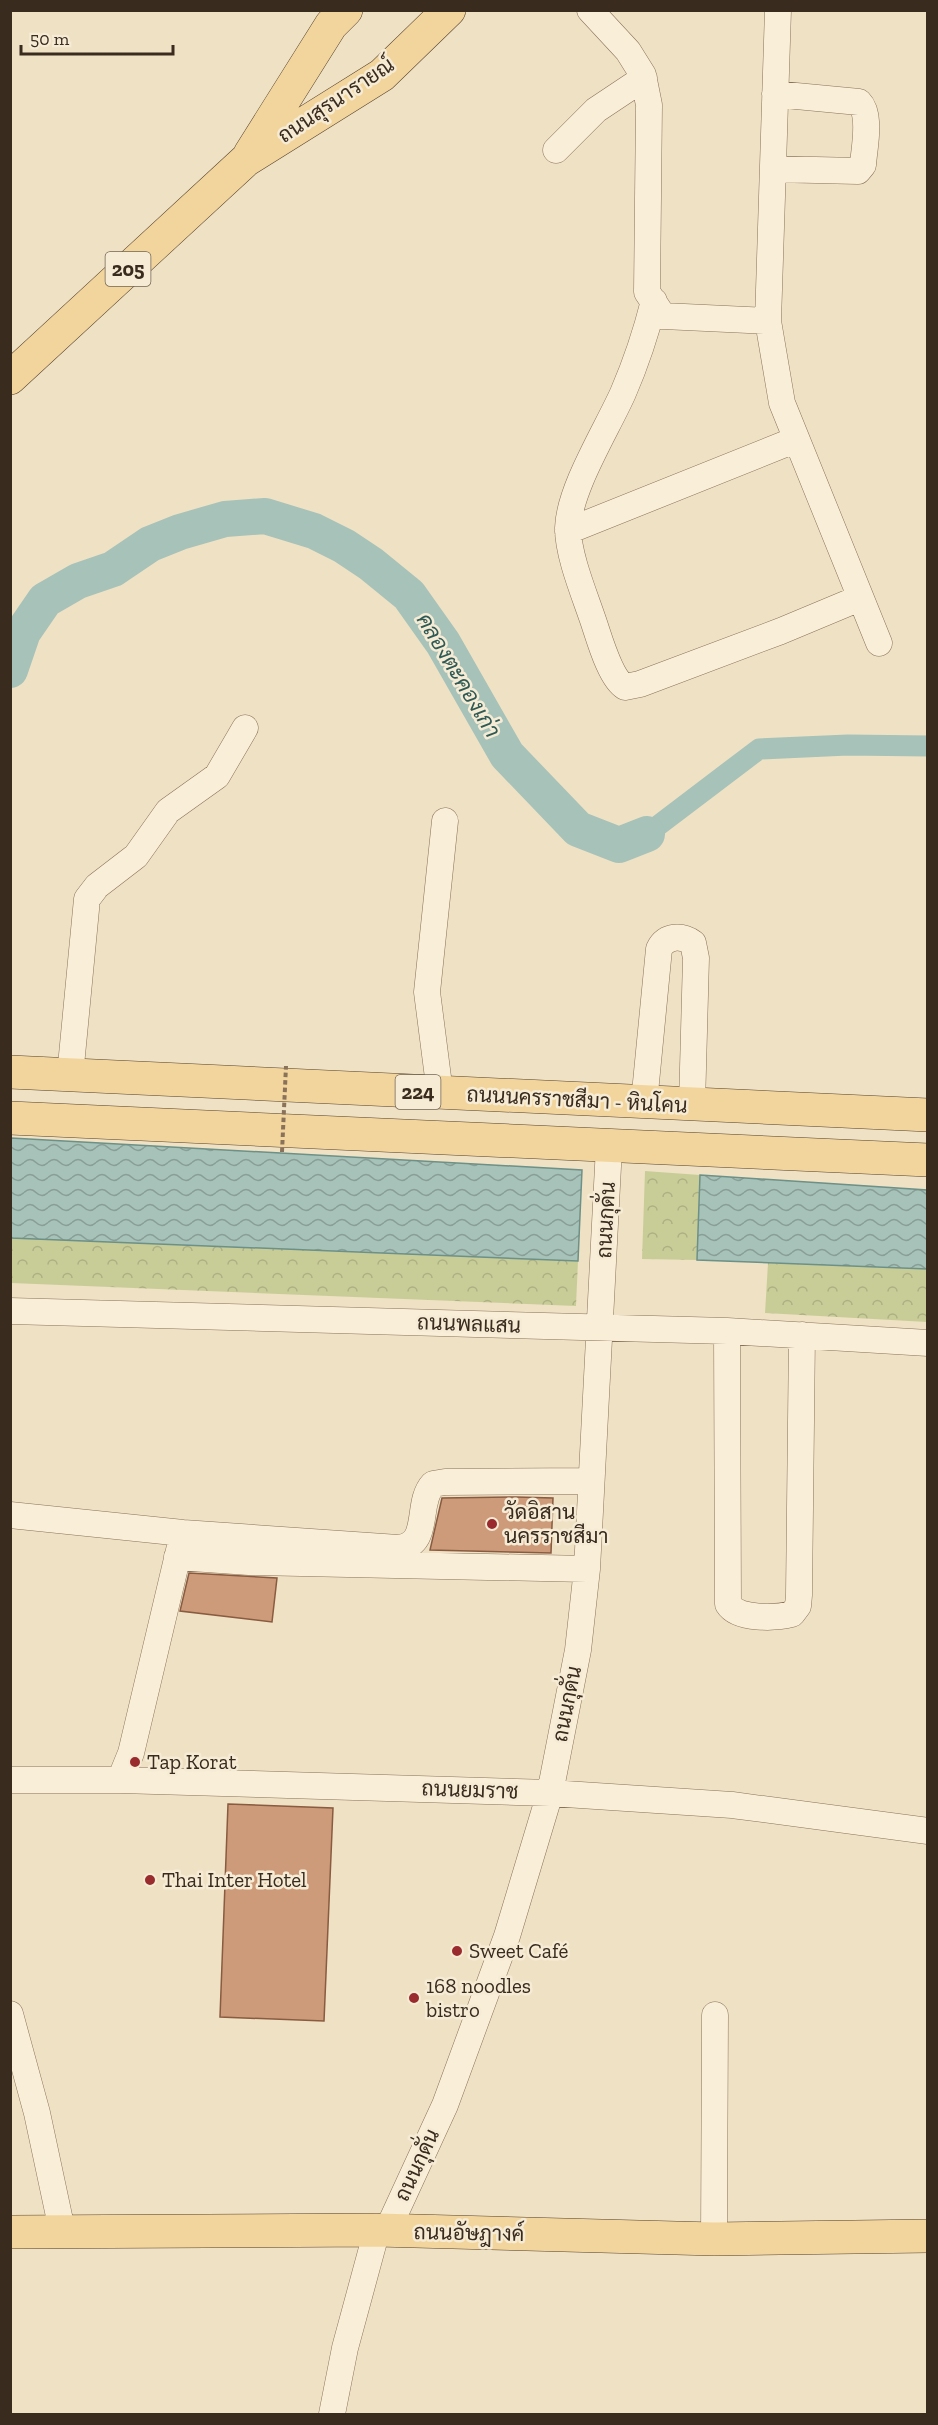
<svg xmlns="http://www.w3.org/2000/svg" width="938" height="2425" font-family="'Zilla Slab',Sarabun,serif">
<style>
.park{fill:url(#park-crowns)}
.water{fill:url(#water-waves);stroke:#6d9087;stroke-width:1.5}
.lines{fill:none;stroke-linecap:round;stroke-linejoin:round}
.canal{stroke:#a6c2b9;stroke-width:21}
.river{stroke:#a6c2b9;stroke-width:36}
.building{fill:#cd9a7a;stroke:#895b40;stroke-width:1.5}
.minor-casing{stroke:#8a725a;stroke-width:27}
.major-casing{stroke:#57412f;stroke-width:34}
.minor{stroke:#f9eed8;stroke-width:26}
.major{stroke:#f2d59c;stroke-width:33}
.path-bridge{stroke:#8a725a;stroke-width:4;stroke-dasharray:4.5 3;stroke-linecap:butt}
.poi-dot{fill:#992a2d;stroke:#f6ebd4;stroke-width:2}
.labels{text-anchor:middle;stroke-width:5;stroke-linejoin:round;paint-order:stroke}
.shield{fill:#f6ebd4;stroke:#726555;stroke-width:1.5}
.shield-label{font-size:20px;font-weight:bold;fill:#392b1e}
.street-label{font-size:21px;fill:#392b1e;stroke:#f6ebd4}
.poi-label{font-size:21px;fill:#392b1e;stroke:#f6ebd4;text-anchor:start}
.water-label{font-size:22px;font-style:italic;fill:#2e5955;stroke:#f6ebd4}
</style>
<defs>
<pattern id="park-crowns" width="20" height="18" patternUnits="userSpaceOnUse" patternTransform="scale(1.5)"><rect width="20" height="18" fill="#c8cd98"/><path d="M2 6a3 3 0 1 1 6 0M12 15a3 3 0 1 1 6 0" fill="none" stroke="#adb083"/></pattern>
<pattern id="water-waves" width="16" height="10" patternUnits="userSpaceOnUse" patternTransform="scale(1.5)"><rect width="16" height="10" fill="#a6c2b9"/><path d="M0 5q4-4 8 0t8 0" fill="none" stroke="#889e96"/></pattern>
</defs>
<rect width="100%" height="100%" fill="#efe1c4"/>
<path class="park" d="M 645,1171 L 700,1175 L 697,1260 L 642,1259 Z
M 11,1238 L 578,1261 L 576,1306 L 11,1283 Z
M 768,1263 L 927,1269 L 927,1322 L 765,1313 Z"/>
<path class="water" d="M 11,1138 L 582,1170 L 578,1261 L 11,1238 Z
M 700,1175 L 927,1190 L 927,1269 L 697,1260 Z"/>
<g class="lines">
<path class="canal" d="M 647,834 L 759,749 L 848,745 L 928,746"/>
<path class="river" d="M 10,670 L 23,632 L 45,600 L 78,581 L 113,569 L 150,544 L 180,532 L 225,519 L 265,516 L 314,531 L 344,546 L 371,564 L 409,595 L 443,643 L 507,755 L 578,829 L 619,845 L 647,834"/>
</g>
<path class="building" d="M 516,1497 L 553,1498 L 551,1553 L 430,1550 L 442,1498 Z
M 189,1573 L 277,1578 L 272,1622 L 180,1611 Z
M 228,1804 L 333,1808 L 324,2021 L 220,2017 Z"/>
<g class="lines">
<g class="minor-casing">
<path id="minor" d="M 590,10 L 628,51 L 643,75 L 649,105 L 647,292 L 663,316 L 768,321 L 778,10
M 556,150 L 596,110 L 644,78
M 773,169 L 858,171 L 863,165 C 864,148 872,115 859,102 L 775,94
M 654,301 C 646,333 636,363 623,393 C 607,429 569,489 568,528 C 568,557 586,598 595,626 C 600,641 611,679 625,687 L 640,684 L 781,631 L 860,598
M 768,321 L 782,403 L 879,643
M 568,531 L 795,440
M 70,1076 L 87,899 L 97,886 L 136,856 L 168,811 L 217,776 L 245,728
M 440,1093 L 427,992 L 445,821
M 644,1103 L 659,949 C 666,935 682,935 693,943 L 696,958 L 692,1105
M 10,1311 L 727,1331 L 928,1343
M 727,1331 L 728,1604 C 738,1620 776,1618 792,1614 L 798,1606 L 799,1595 L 802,1335
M 10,1515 L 183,1533 L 398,1548 C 432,1545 415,1503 433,1484 L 445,1482 L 591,1481
M 177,1557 L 249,1562 L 587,1569
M 10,1780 L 120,1780 L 550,1793 L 732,1805 L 928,1831
M 120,1780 L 131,1753 L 181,1542
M 10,2014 L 37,2113 L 62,2230
M 387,2231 L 445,2105 L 507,1936 L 550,1793 L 578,1650 L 587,1569 L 609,1147
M 714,2239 L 715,2015
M 332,2414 L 345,2348 L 377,2230"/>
</g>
<g class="major-casing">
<path id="major" d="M 250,154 L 331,25 L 346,10
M 10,378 L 246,160 L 382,75 L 449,10
M 10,1072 L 928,1115
M 10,1118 L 928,1160
M 10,2232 L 377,2230 L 714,2239 L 928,2236"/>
</g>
<use href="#minor" class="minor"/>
<use href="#major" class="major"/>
<path class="path-bridge" d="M 282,1152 L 286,1066"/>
</g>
<g class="poi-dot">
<circle cx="492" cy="1524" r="6"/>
<circle cx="135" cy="1762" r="6"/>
<circle cx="150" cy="1880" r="6"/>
<circle cx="457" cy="1951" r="6"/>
<circle cx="414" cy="1998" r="6"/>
</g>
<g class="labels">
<g class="shield">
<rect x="105.5" y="252" width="45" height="34" rx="4.5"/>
<rect x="395.5" y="1075" width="45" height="34" rx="4.5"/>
</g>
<g class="shield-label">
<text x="128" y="276">205</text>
<text x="418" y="1099">224</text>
</g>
<g class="street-label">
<text transform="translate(336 100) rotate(-34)" y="7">ถนนสุรนารายณ์</text>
<text transform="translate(577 1100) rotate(3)" y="7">ถนนนครราชสีมา - หินโคน</text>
<text transform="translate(606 1220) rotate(-87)" y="7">ถนนกุดั่น</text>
<text transform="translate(469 1324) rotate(2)" y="7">ถนนพลแสน</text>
<text transform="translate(567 1704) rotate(-79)" y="7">ถนนกุดั่น</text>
<text transform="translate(470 1790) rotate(2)" y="7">ถนนยมราช</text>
<text transform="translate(417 2165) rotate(-65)" y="7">ถนนกุดั่น</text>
<text transform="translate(469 2233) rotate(1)" y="7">ถนนอัษฎางค์</text>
</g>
<g class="poi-label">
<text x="504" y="1519">วัดอิสาน<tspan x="504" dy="24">นครราชสีมา</tspan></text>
<text x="147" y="1769">Tap Korat</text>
<text x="162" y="1887">Thai Inter Hotel</text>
<text x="469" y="1958">Sweet Café</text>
<text x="426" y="1993">168 noodles<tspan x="426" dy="24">bistro</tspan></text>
</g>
<g class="water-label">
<text transform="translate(459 675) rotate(59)" y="8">คลองตะคองเก่า</text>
</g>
</g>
<rect width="938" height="2425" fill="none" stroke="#392b1e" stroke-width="24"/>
<path d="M21 45v9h152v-9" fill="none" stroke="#392b1e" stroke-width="3"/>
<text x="30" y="45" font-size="18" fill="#392b1e" stroke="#f6ebd4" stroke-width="4.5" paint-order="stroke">50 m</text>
</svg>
